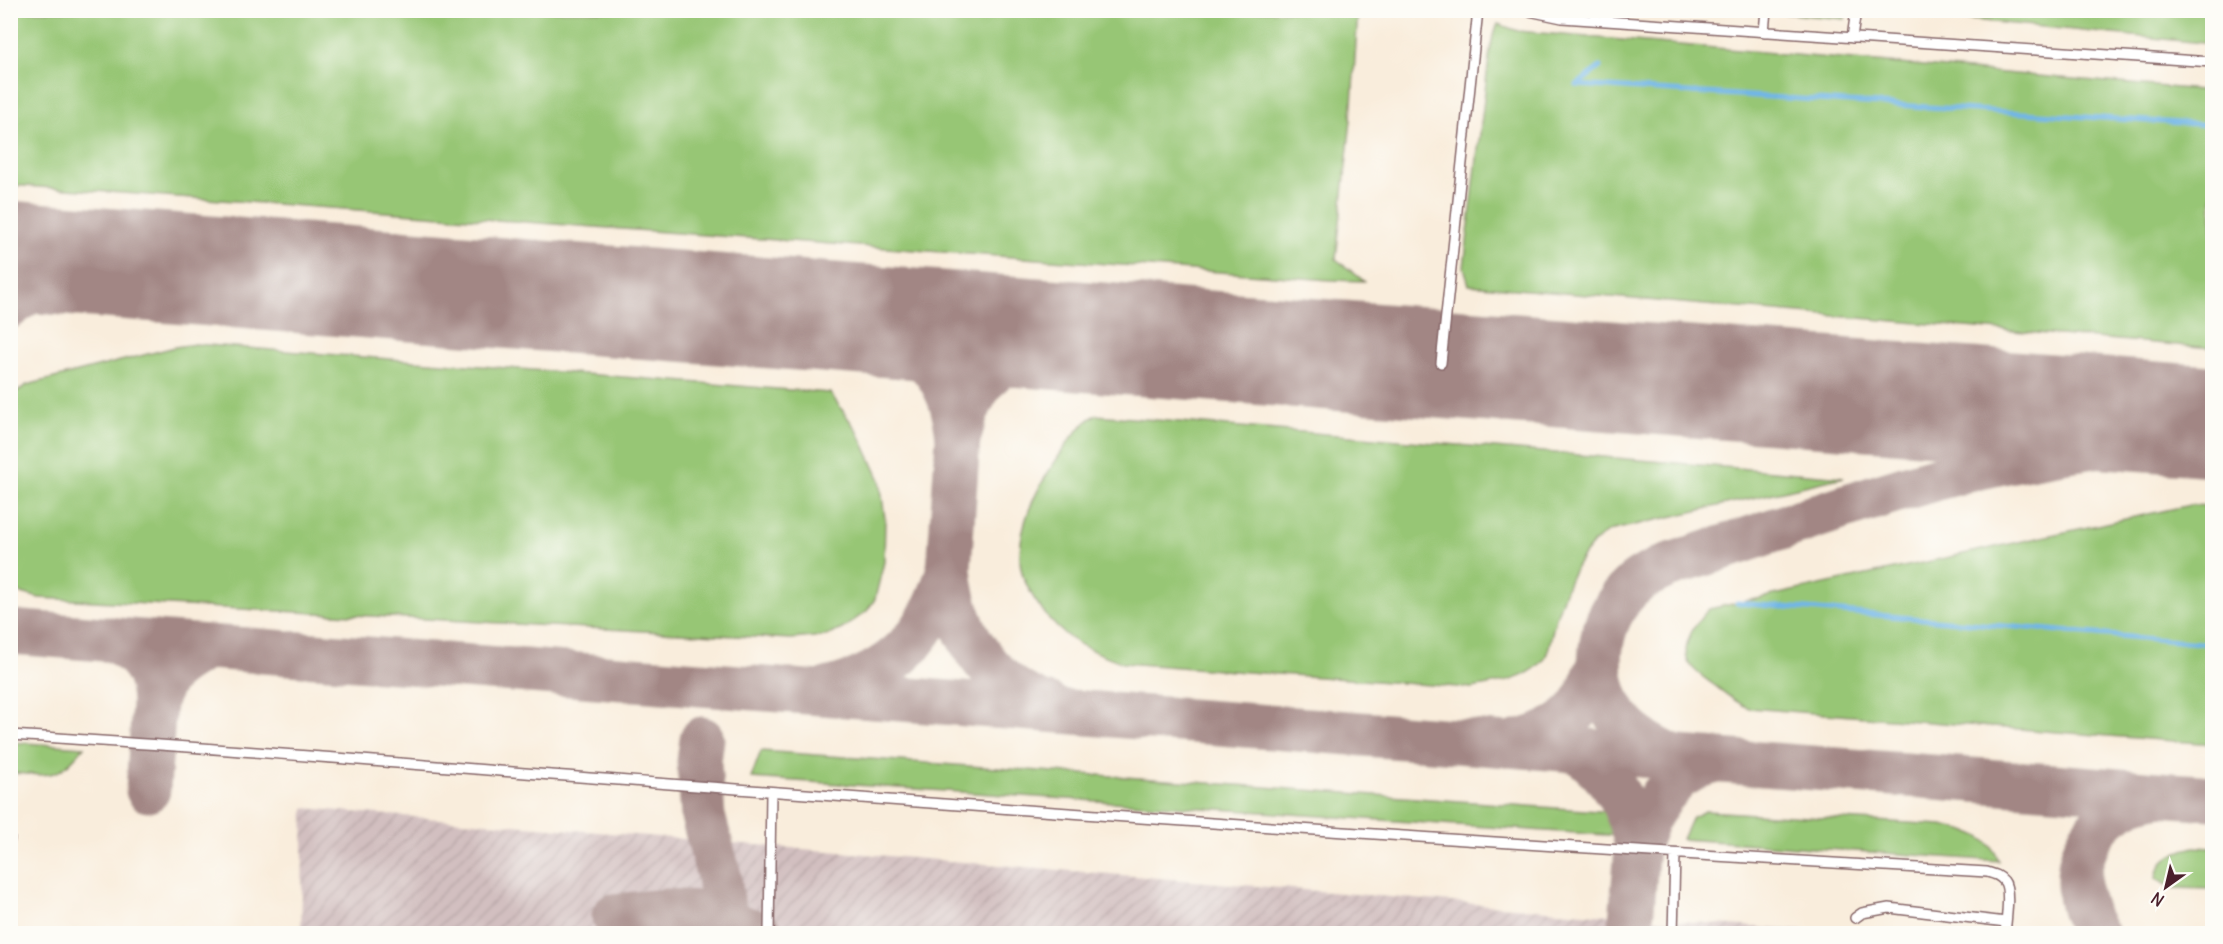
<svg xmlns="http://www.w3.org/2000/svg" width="2223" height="944" font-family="Delius,sans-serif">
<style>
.industrial{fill:url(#industrial-furrows)}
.grass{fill:#97c674;stroke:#707250;stroke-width:1.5}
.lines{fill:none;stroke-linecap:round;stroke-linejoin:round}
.stream{stroke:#71b6e7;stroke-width:5}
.taxiway{stroke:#a28684;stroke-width:45}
.runway{stroke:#a28684;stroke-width:111}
.building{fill:url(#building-back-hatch)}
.lane-casing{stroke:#876769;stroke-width:12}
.lane{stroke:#fff;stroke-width:9}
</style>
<defs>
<pattern id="industrial-furrows" width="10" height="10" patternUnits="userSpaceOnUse" patternTransform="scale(1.5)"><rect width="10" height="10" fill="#d2bfc0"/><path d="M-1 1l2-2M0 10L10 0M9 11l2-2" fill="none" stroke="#b6a4a5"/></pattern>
<pattern id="building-back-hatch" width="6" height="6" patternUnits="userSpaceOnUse" patternTransform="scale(1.5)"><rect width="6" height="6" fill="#ecb495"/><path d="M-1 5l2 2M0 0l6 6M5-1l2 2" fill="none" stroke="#cc9a81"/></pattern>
</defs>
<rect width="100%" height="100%" fill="#fdfcf7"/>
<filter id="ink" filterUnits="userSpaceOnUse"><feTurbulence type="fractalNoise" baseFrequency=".0167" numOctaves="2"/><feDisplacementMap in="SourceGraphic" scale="12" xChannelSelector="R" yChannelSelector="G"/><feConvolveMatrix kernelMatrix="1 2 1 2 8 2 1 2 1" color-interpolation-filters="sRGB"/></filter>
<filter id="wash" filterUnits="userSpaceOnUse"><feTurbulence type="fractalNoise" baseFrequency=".008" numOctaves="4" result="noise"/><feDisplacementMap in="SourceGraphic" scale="24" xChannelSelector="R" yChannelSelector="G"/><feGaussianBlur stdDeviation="1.35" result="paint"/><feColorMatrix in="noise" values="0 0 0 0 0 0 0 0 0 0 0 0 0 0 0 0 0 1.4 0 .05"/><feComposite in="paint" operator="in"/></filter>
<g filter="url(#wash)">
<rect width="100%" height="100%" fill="#f9eddc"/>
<path class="industrial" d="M 304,808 L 1828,933 L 301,934 Z"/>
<path class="grass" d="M 10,11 L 1358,11 L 1351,120 L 1336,259 L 1364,281 L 1330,280 L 11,185 Z
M 1771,11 L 1845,11 L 1845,19 L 1771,12 Z
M 1907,11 L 2212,11 L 2212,44 L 1913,14 Z
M 1498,24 L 1518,31 L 2212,91 L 2212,348 L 1469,285 L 1464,267 L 1489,57 L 1493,35 Z
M 195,344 L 830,393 L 858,432 L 880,480 L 885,519 L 884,562 L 875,599 L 867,611 L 842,629 L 826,636 L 791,639 L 39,598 L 18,592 L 10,585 L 11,395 L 27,385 L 175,347 Z
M 1096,415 L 1844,477 L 1609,531 C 1576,551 1563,594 1553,629 C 1550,640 1549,655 1541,663 C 1523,681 1495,684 1472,688 L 1123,663 C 1104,655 1082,648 1066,635 C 1046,619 1019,584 1020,557 C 1020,527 1033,496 1049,471 C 1062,452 1076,426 1096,415 Z
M 2190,505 L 2212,506 L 2212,744 L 1749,708 C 1736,703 1725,693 1714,685 C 1706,679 1694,672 1689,663 C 1679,645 1697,621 1709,609 Z
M 10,742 L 11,742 L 84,747 C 57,781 51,775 11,773 Z
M 761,751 L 1612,812 L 1617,821 L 1621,836 L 751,778 Z
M 1705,811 L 1942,825 C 1968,831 1989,834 1999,861 L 1682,839 L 1692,817 Z
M 2194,847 L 2212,848 L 2212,889 L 2173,888 L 2156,879 C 2157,859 2177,851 2194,847 Z"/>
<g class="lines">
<path class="stream" d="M 1577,85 L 2212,125
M 1577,85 L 1600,67
M 1737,603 L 2212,644"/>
<path class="taxiway" d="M 10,306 C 42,278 81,270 122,265
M 851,318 C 913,338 953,370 958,439 C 979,360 1011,353 1084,336
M 949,568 L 958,439
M 10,632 L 2212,798
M 112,639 C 141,655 153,670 154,703 C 163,671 180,661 209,647
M 827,690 C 895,674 931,634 949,568 C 954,630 988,687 1050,706
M 702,739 L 699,762 L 703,816 L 719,876 L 726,934
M 1515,743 C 1544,736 1573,724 1587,695 C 1592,685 1595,674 1600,664
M 1576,750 C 1611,774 1629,805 1637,846
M 1673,757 C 1656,749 1638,740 1626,727 C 1590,689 1593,628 1627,591 C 1638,579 1652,573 1667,566 C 1762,536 1856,500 1952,474 C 2037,452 2125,441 2212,431
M 148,790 L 154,703
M 614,916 L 668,911 L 697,913 L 761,934
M 1630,934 L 1637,846 L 1647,820 L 1661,797 L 1678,778 L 1698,766 L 1717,761
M 2096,934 C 2057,877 2088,805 2156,795"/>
<path class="runway" d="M 10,256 L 2212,421"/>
</g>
<g id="blocks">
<path class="building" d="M 10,838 L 15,838 L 12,862 L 10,862 Z"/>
</g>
</g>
<g filter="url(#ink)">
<use href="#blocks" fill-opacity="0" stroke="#876769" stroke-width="1.5"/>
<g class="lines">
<g class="lane-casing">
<path id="lane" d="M 1524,10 L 1562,18 L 2212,62
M 1764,32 L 1766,10
M 1852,38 L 1856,10
M 1441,363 L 1478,10
M 10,735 C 226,748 441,767 656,783 C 1099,816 1543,847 1987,872 C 1994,874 1999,875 2004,881 C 2011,889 2006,922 2005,934
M 1855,918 L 1862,913 L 1889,908 L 2006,922
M 769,934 L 771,792
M 1673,934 L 1675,854"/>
</g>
<use href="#lane" class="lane"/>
</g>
</g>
<rect width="2223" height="944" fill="none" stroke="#fdfcf7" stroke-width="36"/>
<g transform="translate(2166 887) rotate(214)" stroke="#fdfcf7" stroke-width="4.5" paint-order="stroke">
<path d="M0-4.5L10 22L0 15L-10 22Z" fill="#4a1f2b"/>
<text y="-9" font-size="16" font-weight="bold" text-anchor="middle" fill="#4a1f2b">N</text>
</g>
</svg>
